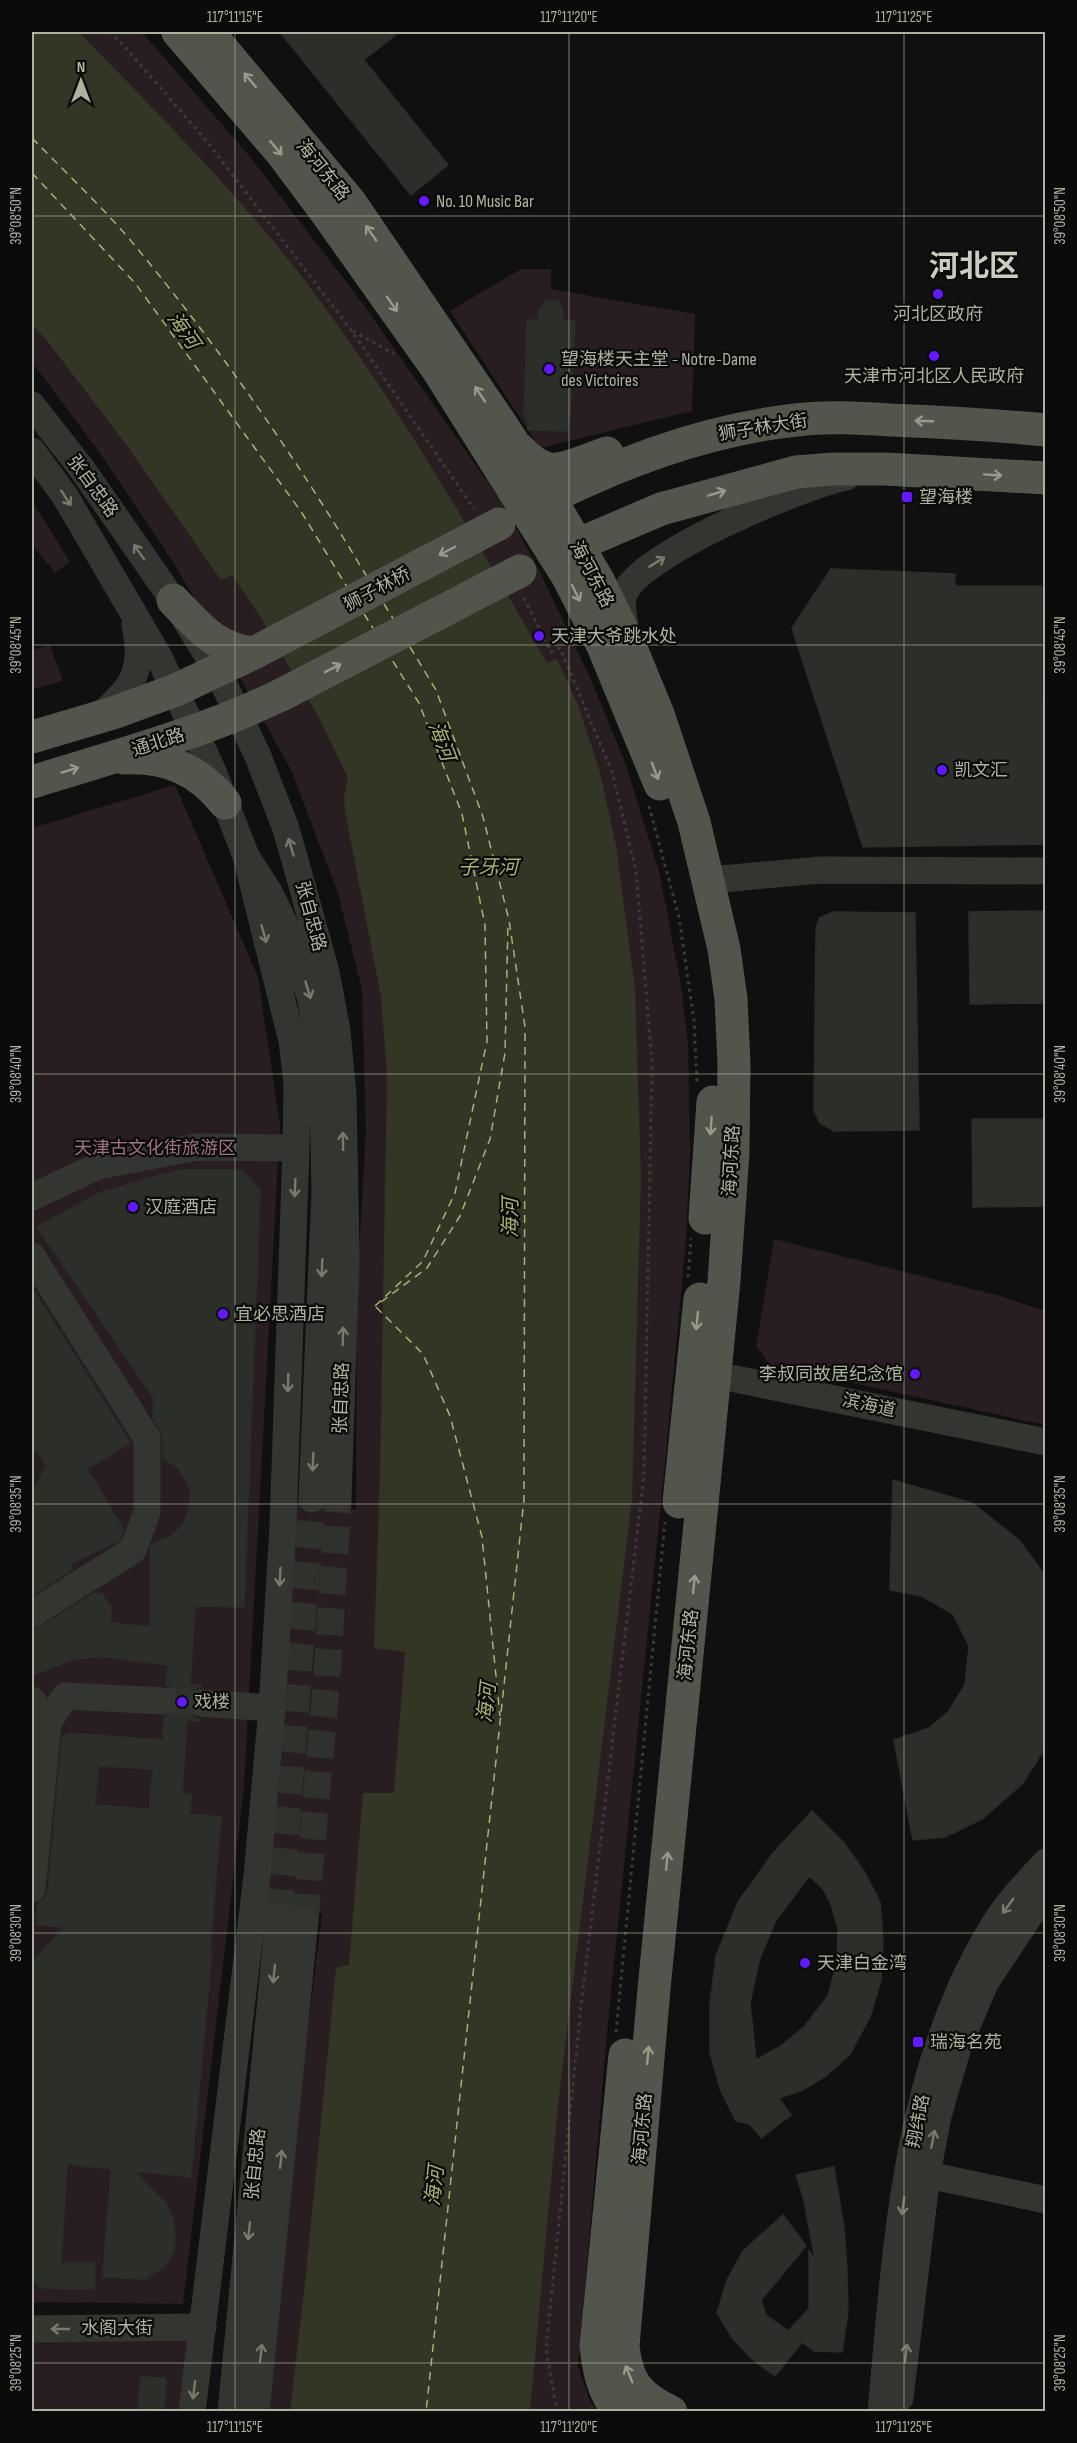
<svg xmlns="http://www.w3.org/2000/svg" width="1077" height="2443" font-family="'Sofia Sans Condensed','Noto Sans SC',sans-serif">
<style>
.green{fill:#281e21}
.water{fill:#333525}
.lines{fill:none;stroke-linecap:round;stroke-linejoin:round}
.ferry{stroke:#aab271;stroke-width:1.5;stroke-dasharray:8 6;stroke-linecap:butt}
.building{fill:#2b2e29;stroke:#2a2d29;stroke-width:1.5;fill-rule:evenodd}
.minor-tunnel{stroke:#2e312c;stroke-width:27;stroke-dasharray:27 14;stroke-linecap:butt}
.path{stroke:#3a3d36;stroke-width:3;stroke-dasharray:3 4.5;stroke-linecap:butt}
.minor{stroke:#333630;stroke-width:27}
.major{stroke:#51554b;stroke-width:33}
.major-bridge{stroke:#51554b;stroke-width:33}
.oneway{stroke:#959c89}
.oneway2{stroke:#767b6c}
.ticks{fill:none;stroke:#acb39e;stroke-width:1.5;stroke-opacity:0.45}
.poi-dot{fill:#6418ff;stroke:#0a0b0a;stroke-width:2}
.labels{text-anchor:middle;stroke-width:4.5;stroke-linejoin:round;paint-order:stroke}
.street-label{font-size:18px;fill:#acb39e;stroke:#0a0b0a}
.poi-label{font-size:18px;fill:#acb39e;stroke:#0a0b0a;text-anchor:start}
.park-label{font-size:18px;fill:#a07380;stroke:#0a0b0a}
.water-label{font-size:20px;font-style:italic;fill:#aab271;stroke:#0a0b0a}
.town-label{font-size:30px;font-weight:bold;fill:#c9cec0;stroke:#0a0b0a}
.neatline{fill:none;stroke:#acb39e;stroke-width:2}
.ticks-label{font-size:15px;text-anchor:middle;fill:#acb39e}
</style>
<rect width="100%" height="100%" fill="#0f100f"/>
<path class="green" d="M 32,32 L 142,32 L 251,158 L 363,304 L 503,504 L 539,570 L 593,684 L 626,765 L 660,875 L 681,986 L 688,1042 L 690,1151 L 686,1240 L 664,1473 L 608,2022 L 578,2367 L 590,2401 L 598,2411 L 268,2411 L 300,2092 L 322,1914 L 264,1908 L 297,1506 L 356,1509 L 357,1285 L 366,1131 L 362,989 L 338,893 L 291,770 L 223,647 L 173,562 L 99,452 L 32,362 Z
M 521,269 L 551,269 L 551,289 L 695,314 L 692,411 L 540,448 L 450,311 Z
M 32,501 L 70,562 L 55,573 L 32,544 Z
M 50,645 L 63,681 L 32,689 L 32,650 Z
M 175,785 L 258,977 L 280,1125 L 244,1786 L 183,2304 L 32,2302 L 32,828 Z
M 774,1239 L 1000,1296 L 1045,1311 L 1045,1425 L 770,1365 L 756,1346 Z
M 32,2316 L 213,2319 L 202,2411 L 32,2412 Z"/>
<path class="water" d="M 32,32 L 79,32 C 154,110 232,187 299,273 C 393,395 470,530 547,663 L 557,659 L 578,705 L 600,772 L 616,846 L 635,989 L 641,1176 L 632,1499 L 558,2105 L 530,2411 L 290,2411 L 305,2284 L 336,1968 L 349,1965 L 363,1793 L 394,1793 L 405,1652 L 374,1648 L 380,1474 L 387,1075 L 381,997 L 345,811 L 344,797 L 348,778 L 320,720 L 260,616 L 232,575 L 221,580 L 125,443 L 45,338 L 32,325 Z"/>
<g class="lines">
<path class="ferry" d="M 32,138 C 68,175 109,213 141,253 C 224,354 300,464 367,577
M 32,173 L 135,283 L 302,513 L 347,587
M 384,604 L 394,620
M 364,614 L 373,628
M 410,647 L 436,690 L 483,817 L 509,920 L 525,1027 L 524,1499 L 426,2412
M 381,1302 L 427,1268 L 460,1216 L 490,1139 L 505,1053 L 508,924
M 375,1306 L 423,1261 L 455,1193 L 487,1041 L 485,925 L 462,814 L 419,703 L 389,655
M 376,1307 L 423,1354 L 450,1416 L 482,1537 L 500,1716"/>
</g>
<path class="building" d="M 280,32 L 399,32 L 364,60 L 448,165 L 411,195 Z
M 546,301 L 558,301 L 563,310 L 563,321 L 575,321 L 570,417 L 568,417 L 567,431 L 528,430 L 526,417 L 524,417 L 527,320 L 538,320 L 539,309 Z
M 831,569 L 955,574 L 955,586 L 1042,586 L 1042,696 L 1046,696 L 1046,844 L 863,847 L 792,628 Z
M 1046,911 L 1046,1003 L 970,1004 L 969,912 Z
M 833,912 L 915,913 L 919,1130 L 834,1131 L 820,1123 L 814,1110 L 816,930 L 819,918 Z
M 972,1119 L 1046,1119 L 1046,1206 L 973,1207 Z
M 179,1170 L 241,1170 L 260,1190 L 244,1607 L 195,1606 L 190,1684 L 201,1685 L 201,1687 L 194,1689 L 187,1694 L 184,1702 L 186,1710 L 191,1716 L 199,1719 L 199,1721 L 187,1720 L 182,1794 L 191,1794 L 190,1814 L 221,1817 L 210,1951 L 212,1951 L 191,2177 L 134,2171 L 166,2203 L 172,2216 L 175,2232 L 174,2249 L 169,2260 L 161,2269 L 144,2279 L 103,2277 L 111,2169 L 67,2164 L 61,2263 L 95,2263 L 95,2289 L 41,2288 L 32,2278 L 32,1962 L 65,1927 L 36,1925 L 38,1903 L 44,1899 L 48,1891 L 62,1737 L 69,1733 L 163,1740 L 164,1717 L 172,1715 L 178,1710 L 181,1701 L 179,1694 L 174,1688 L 166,1685 L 168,1665 L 102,1657 L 73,1659 L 32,1676 L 32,1630 L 40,1627 L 95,1593 L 102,1594 L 112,1609 L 110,1623 L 150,1627 L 150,1548 L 152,1544 L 170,1537 L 183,1525 L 189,1508 L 190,1493 L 188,1484 L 178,1468 L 163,1458 L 163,1437 L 153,1418 L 154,1398 L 37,1227 L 99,1193 ZM 98,1766 L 153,1769 L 149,1809 L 95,1805 Z
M 32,1288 L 130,1443 L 87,1469 L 124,1530 L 120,1540 L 70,1564 L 73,1569 L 32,1596 L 32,1493 L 46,1466 L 39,1453 L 32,1451 Z
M 893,1480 L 972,1503 L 1019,1540 L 1046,1577 L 1046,1746 L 1023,1783 L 982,1819 L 945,1837 L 913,1840 L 894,1740 L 929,1728 L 948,1712 L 965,1685 L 969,1646 L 953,1614 L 922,1596 L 890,1590 Z
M 812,1811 L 844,1843 L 864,1871 L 880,1902 L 883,1940 L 881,1980 L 870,2017 L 850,2054 L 826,2076 L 803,2090 L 779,2098 L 791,2115 L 761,2138 L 750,2124 L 736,2121 L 720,2089 L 710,2052 L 710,2005 L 716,1956 L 738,1902 L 773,1853 ZM 809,1876 L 823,1889 L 831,1904 L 838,1929 L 837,1963 L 828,1996 L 805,2026 L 781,2046 L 756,2060 L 750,2003 L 759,1961 L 775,1922 Z
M 834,2167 L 844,2228 L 847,2270 L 848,2312 L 842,2352 L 814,2351 L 802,2342 L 775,2376 L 754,2361 L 733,2339 L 717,2313 L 727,2280 L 743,2251 L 783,2215 L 806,2246 L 761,2300 L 766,2315 L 788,2331 L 809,2309 L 809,2251 L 815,2259 L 803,2196 L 796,2175 Z
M 141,2377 L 166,2378 L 164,2408 L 158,2408 L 158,2412 L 138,2412 Z"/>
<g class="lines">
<path class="minor-tunnel" d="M 165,1701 L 200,1703
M 279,1916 L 312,1499
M 305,1921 L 327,1676 L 338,1499"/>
<path class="path" d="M 109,32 L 125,47 L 209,144 L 351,330 L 474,509
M 353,331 L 394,354
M 524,598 L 551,652 L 560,648 L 612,772 L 636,871 L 652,1063 L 644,1475 L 581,2006 L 546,2349 L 557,2412
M 649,806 L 679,917 L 694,1021 L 697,1082
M 688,1277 L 691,1238
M 616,2032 L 665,1522"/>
<path class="minor" d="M 32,405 L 82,469 L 173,600 L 217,670 L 257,754 L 285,826 L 298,871 L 326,972 L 337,1031 L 343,1095 L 346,1255 L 338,1499
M 32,451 L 65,496 L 159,657 L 212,769 L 246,856 L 269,892 L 284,923 L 310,996 L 317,1033 L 323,1099 L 325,1191 L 312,1499
M 626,630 C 624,619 620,605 624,594 C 640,554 802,486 846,477
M 100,715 C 135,687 144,668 135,624
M 710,880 L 821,870 L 1046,871
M 32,1197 L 98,1166 L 197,1147 L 296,1148
M 32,1256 L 147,1438 L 147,1512 L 133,1550 L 32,1614
M 696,1371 L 1046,1442
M 32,1700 L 48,1723 L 32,1889
M 200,1703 L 272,1708
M 48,1723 L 65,1696 L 165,1701
M 909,2171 L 1046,2200
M 32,2329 L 203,2327
M 900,2398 L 927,2174 L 938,2116 L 958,2047 L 985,1983 L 1046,1891
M 192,2412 L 257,1876 L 272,1708 L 283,1526 L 296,1148 L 297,1083 L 292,1041 L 246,856
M 231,2412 L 279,1916
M 256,2412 L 305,1921
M 881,2412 C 896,2249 904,2076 989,1933 C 1004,1906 1025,1884 1046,1862"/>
<path class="major" d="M 178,32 L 281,152 L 328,215 L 438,370 L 568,577 L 603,646 L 660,784
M 208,32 L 350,202 L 501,424 L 558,512 L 598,580 L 630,646 L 658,714 L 694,822 L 724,949 L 731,999 L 734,1064 L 733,1152 L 724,1281 L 654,1989 L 623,2346 C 627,2383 638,2396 671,2412
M 518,448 C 526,456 534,465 546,468 C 560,473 592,458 607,453
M 530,508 C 612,465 703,430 796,420 C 828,416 859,418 891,420 C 943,422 994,425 1046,430
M 558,553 L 661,509 L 796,472 L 834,469 L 885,469 L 1046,478
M 173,600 C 198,626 215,649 254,653
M 32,737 L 113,713 L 176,690 L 254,653
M 124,758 C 167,756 199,770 225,803
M 32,782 C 116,756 202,733 281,695
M 705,1218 L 713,1102
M 679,1502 L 700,1299
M 619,2412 C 603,2392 599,2372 596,2347 L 625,2055"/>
<path class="major-bridge" d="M 254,653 L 499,524
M 281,695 L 520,571"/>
</g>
<defs><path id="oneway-shaft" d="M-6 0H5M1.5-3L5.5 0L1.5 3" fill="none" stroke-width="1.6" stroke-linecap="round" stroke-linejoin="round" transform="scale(1.5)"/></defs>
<g class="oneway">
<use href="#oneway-shaft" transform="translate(250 80) rotate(-130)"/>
<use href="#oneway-shaft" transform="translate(276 148) rotate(50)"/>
<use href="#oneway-shaft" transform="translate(371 233) rotate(-125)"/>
<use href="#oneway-shaft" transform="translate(392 304) rotate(55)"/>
<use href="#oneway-shaft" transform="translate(480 394) rotate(-124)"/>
<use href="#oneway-shaft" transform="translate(924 421) rotate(-178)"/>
<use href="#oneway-shaft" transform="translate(993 475) rotate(4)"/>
<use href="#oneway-shaft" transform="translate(717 493) rotate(-16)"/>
<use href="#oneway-shaft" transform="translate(447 551) rotate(152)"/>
<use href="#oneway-shaft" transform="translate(576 593) rotate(63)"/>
<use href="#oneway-shaft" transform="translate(333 668) rotate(-27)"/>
<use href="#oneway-shaft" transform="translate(70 770) rotate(-17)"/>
<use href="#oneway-shaft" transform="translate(655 771) rotate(69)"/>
<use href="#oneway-shaft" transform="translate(711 1126) rotate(94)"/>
<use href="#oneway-shaft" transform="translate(697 1321) rotate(96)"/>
<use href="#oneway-shaft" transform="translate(694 1584) rotate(-84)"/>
<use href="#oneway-shaft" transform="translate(667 1861) rotate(-84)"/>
<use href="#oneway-shaft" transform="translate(648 2055) rotate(-85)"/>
<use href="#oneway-shaft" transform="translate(629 2374) rotate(-112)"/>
</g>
<g class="oneway2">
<use href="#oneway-shaft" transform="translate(66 498) rotate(57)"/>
<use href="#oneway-shaft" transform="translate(139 552) rotate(-125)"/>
<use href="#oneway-shaft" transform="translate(657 562) rotate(-31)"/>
<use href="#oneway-shaft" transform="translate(291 847) rotate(-107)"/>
<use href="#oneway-shaft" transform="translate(264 934) rotate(74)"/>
<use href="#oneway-shaft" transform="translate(308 990) rotate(73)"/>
<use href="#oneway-shaft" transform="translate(343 1141) rotate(-91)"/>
<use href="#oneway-shaft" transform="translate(295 1188) rotate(92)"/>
<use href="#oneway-shaft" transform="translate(322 1268) rotate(92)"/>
<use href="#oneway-shaft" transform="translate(343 1336) rotate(-88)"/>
<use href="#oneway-shaft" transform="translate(288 1383) rotate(92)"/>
<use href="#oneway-shaft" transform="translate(313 1462) rotate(92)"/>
<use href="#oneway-shaft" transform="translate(280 1577) rotate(93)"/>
<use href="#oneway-shaft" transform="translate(1008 1906) rotate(126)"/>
<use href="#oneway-shaft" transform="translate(274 1974) rotate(96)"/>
<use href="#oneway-shaft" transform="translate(933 2139) rotate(-79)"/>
<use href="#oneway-shaft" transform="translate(281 2159) rotate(-84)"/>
<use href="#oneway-shaft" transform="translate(903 2206) rotate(98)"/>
<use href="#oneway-shaft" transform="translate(249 2231) rotate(96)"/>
<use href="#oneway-shaft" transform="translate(60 2329) rotate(180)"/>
<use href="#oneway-shaft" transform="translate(261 2353) rotate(-84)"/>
<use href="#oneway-shaft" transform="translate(906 2353) rotate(-83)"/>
<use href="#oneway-shaft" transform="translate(194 2390) rotate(97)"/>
</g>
<path class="ticks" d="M 235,32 L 235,2412M 569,32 L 569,2412M 904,32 L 904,2412M 32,216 L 1046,216M 32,645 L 1046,645M 32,1074 L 1046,1074M 32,1504 L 1046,1504M 32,1933 L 1046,1933M 32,2363 L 1046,2363"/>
<g class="poi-dot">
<circle cx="424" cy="201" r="6"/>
<circle cx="938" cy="294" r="6"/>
<circle cx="934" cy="356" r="6"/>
<circle cx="549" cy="369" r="6"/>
<rect x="901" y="491" width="12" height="12" rx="3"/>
<circle cx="539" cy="636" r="6"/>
<circle cx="942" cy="770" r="6"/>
<circle cx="133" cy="1207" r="6"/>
<circle cx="223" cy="1314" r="6"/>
<circle cx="915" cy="1374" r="6"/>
<circle cx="182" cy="1702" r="6"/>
<circle cx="805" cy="1963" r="6"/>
<rect x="912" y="2036" width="12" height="12" rx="3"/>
</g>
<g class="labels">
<g class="street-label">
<text transform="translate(323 170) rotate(51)" y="6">海河东路</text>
<text transform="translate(763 427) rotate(-9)" y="6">狮子林大街</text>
<text transform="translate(93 486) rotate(54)" y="6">张自忠路</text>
<text transform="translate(592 574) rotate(62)" y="6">海河东路</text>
<text transform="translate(377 589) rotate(-28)" y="6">狮子林桥</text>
<text transform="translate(158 742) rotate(-18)" y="6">通北路</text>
<text transform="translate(311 916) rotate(75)" y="6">张自忠路</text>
<text transform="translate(731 1161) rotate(-87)" y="6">海河东路</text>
<text transform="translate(341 1398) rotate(-88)" y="6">张自忠路</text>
<text transform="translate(869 1405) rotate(12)" y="6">滨海道</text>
<text transform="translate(688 1645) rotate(-84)" y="6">海河东路</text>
<text transform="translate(918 2121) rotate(-79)" y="6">翔纬路</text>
<text transform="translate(642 2129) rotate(-85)" y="6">海河东路</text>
<text transform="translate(255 2164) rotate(-84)" y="6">张自忠路</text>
<text x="117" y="2334">水阁大街</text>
</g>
<g class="poi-label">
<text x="436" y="207">No. 10 Music Bar</text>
<text x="938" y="320" text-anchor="middle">河北区政府</text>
<text x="561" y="365">望海楼天主堂 - Notre-Dame<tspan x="561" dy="21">des Victoires</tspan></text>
<text x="934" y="382" text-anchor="middle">天津市河北区人民政府</text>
<text x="919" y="503">望海楼</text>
<text x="551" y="642">天津大爷跳水处</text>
<text x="954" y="776">凯文汇</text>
<text x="145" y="1213">汉庭酒店</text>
<text x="235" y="1320">宜必思酒店</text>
<text x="903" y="1380" text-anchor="end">李叔同故居纪念馆</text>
<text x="194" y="1708">戏楼</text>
<text x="817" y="1969">天津白金湾</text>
<text x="930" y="2048">瑞海名苑</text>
</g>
<g class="park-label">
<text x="155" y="1154">天津古文化街旅游区</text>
</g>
<g class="water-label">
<text transform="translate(184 330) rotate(55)" y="7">海河</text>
<text transform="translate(442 741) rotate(69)" y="7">海河</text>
<text x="488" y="874">子牙河</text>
<text transform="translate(510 1218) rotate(-90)" y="7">海河</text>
<text transform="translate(486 1703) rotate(-84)" y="7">海河</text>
<text transform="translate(434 2186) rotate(-84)" y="7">海河</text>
</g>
<g class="town-label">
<text x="974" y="276">河北区</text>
</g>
</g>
<rect width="1077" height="2443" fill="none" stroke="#0a0b0a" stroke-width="66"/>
<g transform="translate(81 81)" stroke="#0a0b0a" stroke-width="4.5" paint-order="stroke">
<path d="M0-4.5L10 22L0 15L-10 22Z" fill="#acb39e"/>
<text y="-9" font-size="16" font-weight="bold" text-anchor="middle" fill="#acb39e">N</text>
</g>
<rect x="33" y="33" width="1011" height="2377" class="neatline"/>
<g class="ticks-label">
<text x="235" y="22">117°11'15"E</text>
<text x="569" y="22">117°11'20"E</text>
<text x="904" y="22">117°11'25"E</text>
<text transform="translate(16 216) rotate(-90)" y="5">39°08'50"N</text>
<text transform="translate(1060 216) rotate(-90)" y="5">39°08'50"N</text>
<text transform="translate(16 645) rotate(-90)" y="5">39°08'45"N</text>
<text transform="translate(1060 645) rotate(-90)" y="5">39°08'45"N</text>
<text transform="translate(16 1074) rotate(-90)" y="5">39°08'40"N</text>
<text transform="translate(1060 1074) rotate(-90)" y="5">39°08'40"N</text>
<text transform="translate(16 1504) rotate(-90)" y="5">39°08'35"N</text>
<text transform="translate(1060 1504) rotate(-90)" y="5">39°08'35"N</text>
<text transform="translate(16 1933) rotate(-90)" y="5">39°08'30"N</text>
<text transform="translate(1060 1933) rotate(-90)" y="5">39°08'30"N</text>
<text transform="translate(16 2363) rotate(-90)" y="5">39°08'25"N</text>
<text transform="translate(1060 2363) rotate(-90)" y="5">39°08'25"N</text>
<text x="235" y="2432">117°11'15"E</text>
<text x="569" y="2432">117°11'20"E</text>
<text x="904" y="2432">117°11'25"E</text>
</g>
</svg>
